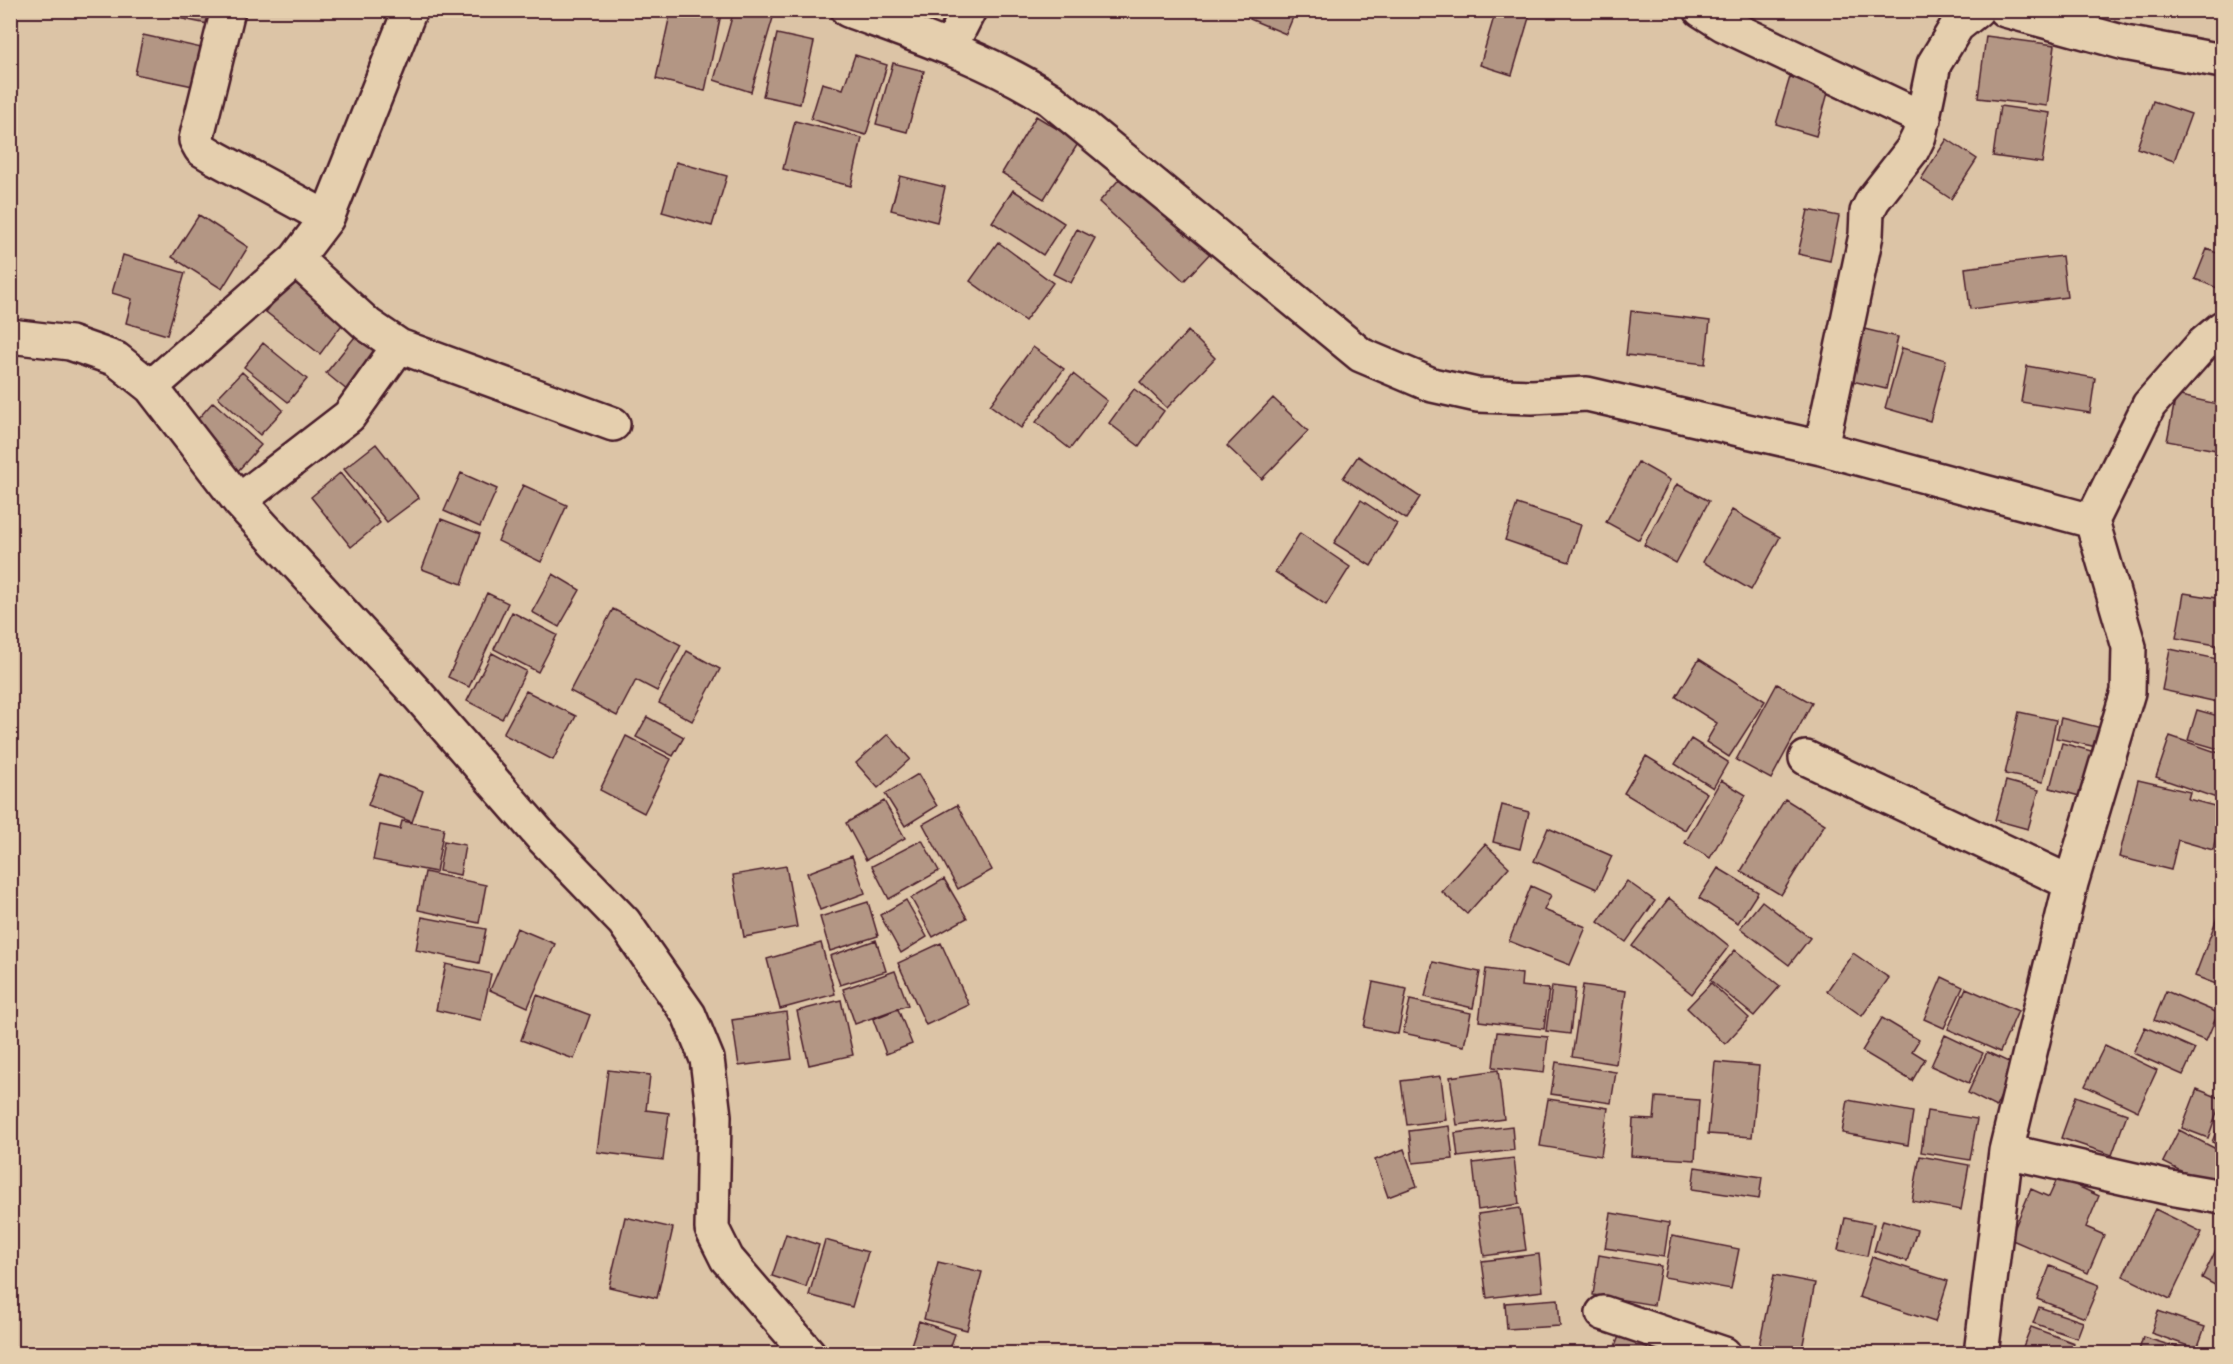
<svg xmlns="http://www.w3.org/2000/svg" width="2233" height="1364" font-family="'Balsamiq Sans',sans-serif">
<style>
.building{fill:#b39684;stroke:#4a1f2b;stroke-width:1.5}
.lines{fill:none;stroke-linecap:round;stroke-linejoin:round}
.minor-casing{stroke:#4a1f2b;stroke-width:38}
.minor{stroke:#e5cfae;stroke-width:33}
</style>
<rect width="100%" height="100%" fill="#dcc4a6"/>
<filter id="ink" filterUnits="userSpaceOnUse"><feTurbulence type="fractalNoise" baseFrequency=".0167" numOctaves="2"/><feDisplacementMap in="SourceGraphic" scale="12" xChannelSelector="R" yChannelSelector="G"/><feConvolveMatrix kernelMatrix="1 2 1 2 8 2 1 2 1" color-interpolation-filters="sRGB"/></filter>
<g filter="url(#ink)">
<path class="building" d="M 153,10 L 211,10 L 208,24 L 153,13 Z
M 671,10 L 706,10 L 721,14 L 705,91 L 656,79 Z
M 734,10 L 775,11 L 751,92 L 714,80 Z
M 1253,10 L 1296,10 L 1286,34 L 1250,19 Z
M 1496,10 L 1531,11 L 1512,75 L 1480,65 Z
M 777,34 L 814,42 L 800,104 L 763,96 Z
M 143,35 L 206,49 L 198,87 L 135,74 Z
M 1986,36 L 2055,45 L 2047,106 L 1978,98 Z
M 855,55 L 887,65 L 866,135 L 811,119 L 822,83 L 843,89 Z
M 893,63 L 924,71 L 907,132 L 876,124 Z
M 1790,77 L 1829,89 L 1816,136 L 1776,124 Z
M 2153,101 L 2191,114 L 2174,161 L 2137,148 Z
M 2000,106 L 2050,113 L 2042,163 L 1993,156 Z
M 1036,116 L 1079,142 L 1044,199 L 1002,173 Z
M 795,121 L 862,138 L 851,186 L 783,169 Z
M 1947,139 L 1977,159 L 1951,199 L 1921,179 Z
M 676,162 L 727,176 L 712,226 L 662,212 Z
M 1131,166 L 1216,247 L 1184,281 L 1099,202 Z
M 900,176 L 945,187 L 937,222 L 891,210 Z
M 1013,190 L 1064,223 L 1043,255 L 992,222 Z
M 1808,210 L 1839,216 L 1830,261 L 1798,254 Z
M 199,215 L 248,247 L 222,289 L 172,257 Z
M 1077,229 L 1095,238 L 1071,283 L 1053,274 Z
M 998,242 L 1053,283 L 1025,321 L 970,281 Z
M 2207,249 L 2222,255 L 2222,290 L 2195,279 Z
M 123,255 L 185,273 L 167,335 L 126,323 L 132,299 L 112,293 Z
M 2062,256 L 2067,297 L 1970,309 L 1965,268 Z
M 291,280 L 344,322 L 320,354 L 266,312 Z
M 1631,311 L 1710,321 L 1705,364 L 1626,355 Z
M 1860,328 L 1898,337 L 1886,389 L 1848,380 Z
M 1188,331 L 1215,358 L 1167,408 L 1140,382 Z
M 358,333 L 380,349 L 348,391 L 326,373 Z
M 263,343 L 307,379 L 288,402 L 244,367 Z
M 1033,347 L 1064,369 L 1021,428 L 990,405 Z
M 1902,348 L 1946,360 L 1930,421 L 1885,408 Z
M 2027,366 L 2095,378 L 2090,413 L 2021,402 Z
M 242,372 L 283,410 L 260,435 L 218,397 Z
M 1073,374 L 1107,401 L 1070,449 L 1036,422 Z
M 1134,389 L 1164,411 L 1139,446 L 1109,423 Z
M 2176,395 L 2222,405 L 2222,451 L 2167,441 Z
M 1273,398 L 1308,431 L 1262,479 L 1227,446 Z
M 213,402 L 261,445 L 237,472 L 189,429 Z
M 376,444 L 419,498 L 387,522 L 344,469 Z
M 1358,456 L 1420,497 L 1406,519 L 1343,478 Z
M 1638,462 L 1670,480 L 1639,540 L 1606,522 Z
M 340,473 L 380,523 L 351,547 L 311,497 Z
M 461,473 L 497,489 L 480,527 L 444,511 Z
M 1677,484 L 1709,501 L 1676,563 L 1644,545 Z
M 523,485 L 567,505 L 541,562 L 498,541 Z
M 1361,500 L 1397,524 L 1371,566 L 1334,543 Z
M 1517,504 L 1581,525 L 1569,562 L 1505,540 Z
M 1732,510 L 1780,537 L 1751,590 L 1703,562 Z
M 441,519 L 480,534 L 462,584 L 422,569 Z
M 1300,533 L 1350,567 L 1326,605 L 1275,572 Z
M 553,574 L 580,590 L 559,627 L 532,612 Z
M 487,593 L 508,603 L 469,687 L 448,677 Z
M 2184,593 L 2222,599 L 2222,646 L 2176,638 Z
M 613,609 L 681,645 L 657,691 L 636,680 L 617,716 L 570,691 Z
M 512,612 L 557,635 L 538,672 L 494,649 Z
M 2170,649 L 2222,660 L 2222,703 L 2162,690 Z
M 687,651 L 720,669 L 692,721 L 659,703 Z
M 492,653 L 526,671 L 502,719 L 467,701 Z
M 1699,659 L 1765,701 L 1729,757 L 1706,742 L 1717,723 L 1676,697 Z
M 1777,684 L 1812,703 L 1771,779 L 1736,760 Z
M 526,691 L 576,716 L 553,760 L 503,734 Z
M 2197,710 L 2222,717 L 2222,750 L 2188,740 Z
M 2019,712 L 2056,720 L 2043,782 L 2005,774 Z
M 647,717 L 684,737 L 673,756 L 636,737 Z
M 2061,718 L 2106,729 L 2101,748 L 2056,738 Z
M 888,734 L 910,759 L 878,788 L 856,763 Z
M 626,736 L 671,759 L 644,813 L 600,790 Z
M 2170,736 L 2222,754 L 2222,800 L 2156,777 Z
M 1691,739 L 1728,762 L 1713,788 L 1675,764 Z
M 2062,743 L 2095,752 L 2083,797 L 2050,788 Z
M 1646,756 L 1707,793 L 1685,830 L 1624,793 Z
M 380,774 L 423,791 L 412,822 L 368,805 Z
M 918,774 L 937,806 L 905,826 L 885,794 Z
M 1721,780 L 1746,795 L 1710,858 L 1685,843 Z
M 2138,780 L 2190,792 L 2188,799 L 2222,808 L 2213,850 L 2178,840 L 2171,870 L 2119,857 Z
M 2006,781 L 2039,790 L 2028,829 L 1995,820 Z
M 1785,799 L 1825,824 L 1781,895 L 1741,871 Z
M 884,801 L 905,838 L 866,860 L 846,823 Z
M 957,805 L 992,870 L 958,889 L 923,824 Z
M 1502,805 L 1529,812 L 1520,849 L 1493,842 Z
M 402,821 L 444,828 L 436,872 L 373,860 L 380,825 L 400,829 Z
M 1548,828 L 1612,856 L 1597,889 L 1534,861 Z
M 922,840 L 939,871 L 889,899 L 872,866 Z
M 444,841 L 465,845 L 460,875 L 439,871 Z
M 1485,844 L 1509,867 L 1467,914 L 1442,892 Z
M 852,856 L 865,893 L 820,910 L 807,873 Z
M 786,866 L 797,927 L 744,937 L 733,875 Z
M 1718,868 L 1758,892 L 1738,923 L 1699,898 Z
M 425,872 L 486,885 L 479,923 L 418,910 Z
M 944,879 L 967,918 L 933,937 L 911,898 Z
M 1627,881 L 1655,901 L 1626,942 L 1598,922 Z
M 1531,886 L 1551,895 L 1544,910 L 1586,927 L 1570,965 L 1509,941 Z
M 1669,898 L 1729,946 L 1692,994 L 1632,946 Z
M 906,900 L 927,937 L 901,953 L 880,915 Z
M 1762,901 L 1810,938 L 1789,965 L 1740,928 Z
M 868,902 L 878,936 L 830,951 L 820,917 Z
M 2220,910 L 2222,911 L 2221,986 L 2195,976 Z
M 422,917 L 486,929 L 479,963 L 416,950 Z
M 517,928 L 555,944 L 528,1007 L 490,990 Z
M 876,940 L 886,971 L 840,985 L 830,956 Z
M 821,943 L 835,994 L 780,1009 L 767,959 Z
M 941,943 L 969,1005 L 926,1025 L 898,963 Z
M 1735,950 L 1780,986 L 1754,1016 L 1710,980 Z
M 1853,953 L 1889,978 L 1862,1016 L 1827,991 Z
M 1433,962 L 1480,972 L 1473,1008 L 1425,997 Z
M 446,964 L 491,974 L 481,1020 L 436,1010 Z
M 1486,969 L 1522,974 L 1521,986 L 1549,989 L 1544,1029 L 1479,1021 Z
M 895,971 L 908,1005 L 855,1024 L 843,989 Z
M 1942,977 L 1963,987 L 1944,1028 L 1924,1019 Z
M 1373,982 L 1407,989 L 1398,1034 L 1364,1027 Z
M 1711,983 L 1749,1018 L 1725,1044 L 1687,1008 Z
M 1583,985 L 1626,991 L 1616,1064 L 1572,1057 Z
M 1552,986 L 1575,989 L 1570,1034 L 1546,1031 Z
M 1966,988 L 2018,1011 L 2000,1052 L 1948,1029 Z
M 2166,991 L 2218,1013 L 2206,1041 L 2154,1020 Z
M 537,995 L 590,1015 L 574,1059 L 521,1040 Z
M 841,1000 L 853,1055 L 809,1065 L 797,1011 Z
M 1410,1000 L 1471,1013 L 1464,1046 L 1403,1033 Z
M 898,1009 L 912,1044 L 886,1054 L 873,1019 Z
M 786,1012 L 792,1059 L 739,1066 L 732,1020 Z
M 1882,1018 L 1919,1040 L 1912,1051 L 1925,1059 L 1912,1081 L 1862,1051 Z
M 2145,1027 L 2195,1049 L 2183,1075 L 2133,1053 Z
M 1497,1032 L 1548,1037 L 1544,1073 L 1493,1067 Z
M 1945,1035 L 1983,1053 L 1969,1083 L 1931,1066 Z
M 2105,1045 L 2157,1070 L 2138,1111 L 2085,1086 Z
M 1987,1052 L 2015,1065 L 1996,1107 L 1968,1093 Z
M 1556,1062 L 1616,1072 L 1611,1103 L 1551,1094 Z
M 1715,1062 L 1759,1066 L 1752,1137 L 1708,1134 Z
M 608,1070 L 650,1075 L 646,1110 L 669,1113 L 663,1160 L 597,1152 Z
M 1498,1070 L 1504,1119 L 1457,1125 L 1450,1077 Z
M 1441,1076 L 1446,1120 L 1407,1125 L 1401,1081 Z
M 2197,1089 L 2222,1099 L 2208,1138 L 2182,1128 Z
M 2076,1096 L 2127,1114 L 2112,1155 L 2061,1138 Z
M 1656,1097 L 1699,1100 L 1695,1160 L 1631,1156 L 1633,1119 L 1654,1120 Z
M 1548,1099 L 1608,1108 L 1601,1156 L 1540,1146 Z
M 1848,1100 L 1913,1112 L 1908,1145 L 1842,1133 Z
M 1927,1111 L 1977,1119 L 1970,1160 L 1921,1152 Z
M 2222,1117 L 2222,1146 L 2212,1142 Z
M 1449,1126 L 1453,1159 L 1413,1163 L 1409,1131 Z
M 1512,1126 L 1514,1150 L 1458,1157 L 1455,1133 Z
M 2179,1130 L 2222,1152 L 2222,1192 L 2163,1162 Z
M 1404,1149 L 1417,1186 L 1388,1197 L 1375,1160 Z
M 1920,1156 L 1969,1165 L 1961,1210 L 1912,1201 Z
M 1514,1158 L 1519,1204 L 1478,1210 L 1473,1163 Z
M 1695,1167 L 1762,1177 L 1759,1199 L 1692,1189 Z
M 2058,1177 L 2099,1196 L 2086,1227 L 2104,1235 L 2088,1273 L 2010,1239 L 2031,1189 L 2049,1197 Z
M 1520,1208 L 1526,1250 L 1484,1256 L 1478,1214 Z
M 2155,1209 L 2202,1232 L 2170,1299 L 2123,1276 Z
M 1611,1213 L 1669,1223 L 1664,1257 L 1605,1248 Z
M 625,1217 L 673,1228 L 657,1298 L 609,1287 Z
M 1845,1218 L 1874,1224 L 1867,1256 L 1838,1250 Z
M 1883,1220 L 1917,1230 L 1907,1261 L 1874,1251 Z
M 786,1234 L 819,1245 L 806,1287 L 772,1276 Z
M 1672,1236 L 1739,1249 L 1731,1289 L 1664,1277 Z
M 825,1240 L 868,1252 L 852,1307 L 809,1295 Z
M 2219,1244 L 2222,1246 L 2222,1289 L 2202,1278 Z
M 1539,1254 L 1543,1291 L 1487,1298 L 1482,1261 Z
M 1599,1255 L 1661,1266 L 1654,1305 L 1593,1295 Z
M 1872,1257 L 1948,1281 L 1935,1322 L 1859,1297 Z
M 938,1262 L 982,1272 L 967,1330 L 924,1319 Z
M 2050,1266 L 2099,1285 L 2085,1318 L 2037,1299 Z
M 1774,1275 L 1815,1283 L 1801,1354 L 1759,1346 Z
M 1558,1299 L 1560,1326 L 1507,1329 L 1505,1303 Z
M 2039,1307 L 2083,1322 L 2077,1338 L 2033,1323 Z
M 2158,1311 L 2205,1327 L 2197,1349 L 2151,1333 Z
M 919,1321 L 955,1334 L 948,1354 L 908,1354 Z
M 1623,1326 L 1680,1354 L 1612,1354 Z
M 2031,1327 L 2074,1343 L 2070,1354 L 2020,1354 Z
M 2143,1337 L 2199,1354 L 2138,1354 Z"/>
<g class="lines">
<g class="minor-casing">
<path id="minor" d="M 228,10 L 196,140 L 201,149 L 216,158 L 327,218
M 410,10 L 327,218 L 296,259 L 368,325 L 399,346 L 613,424
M 848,10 C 918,36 988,59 1050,99 L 1361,355 L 1432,385 L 1477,395 L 1532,397 L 1587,394 L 1821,448 L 2092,521
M 1701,10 L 1723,24 L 1924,119
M 2005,10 L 2125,43 L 2222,61
M 950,47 L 969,10
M 10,336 L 70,343 L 116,359 L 151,387 L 239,501 L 418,695 L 541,836 L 624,922 L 689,1015 L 707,1059 L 714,1116 L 712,1229 L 727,1259 L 809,1354
M 151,387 L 296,259
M 1821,448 L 1866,235 L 1867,212 L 1873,200 L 1912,150 L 1919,136 L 1934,64 L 1957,26 L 1977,10
M 239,501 L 349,416 L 399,346
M 1806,758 L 2071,883
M 2006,1151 L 2170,1188 L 2222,1197
M 1603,1313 L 1724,1354
M 1981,1354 L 2006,1151 L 2071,883 L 2128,692 L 2129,647 L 2092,521 L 2149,405 L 2203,344 L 2222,328"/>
</g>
<use href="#minor" class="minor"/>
</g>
</g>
<rect width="2233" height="1364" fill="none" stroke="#e5cfae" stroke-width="36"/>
<rect x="18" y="18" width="2197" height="1328" fill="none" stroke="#4a1f2b" stroke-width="2" filter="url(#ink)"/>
</svg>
